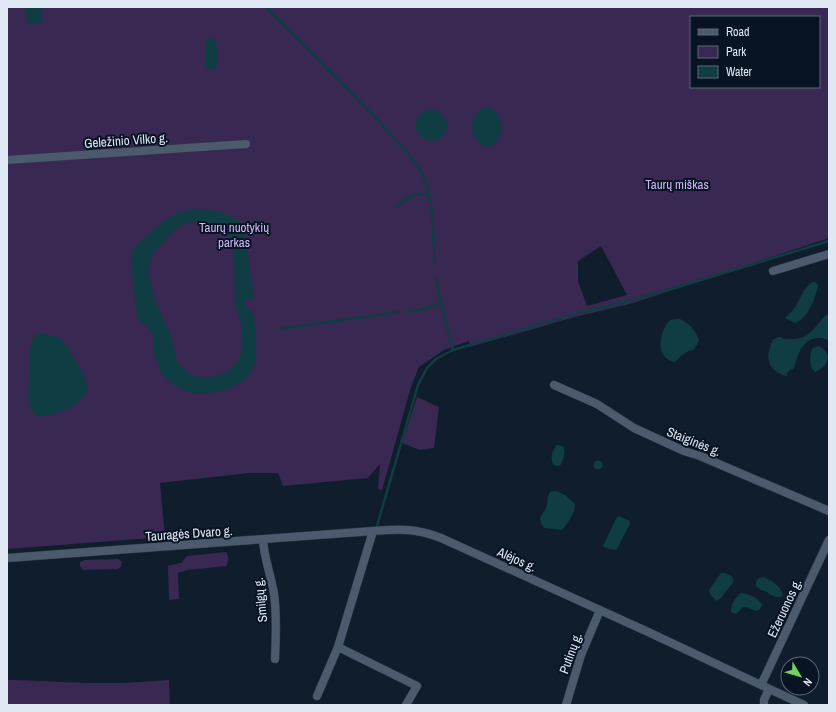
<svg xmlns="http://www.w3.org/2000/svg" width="836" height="712" font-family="'Archivo Narrow',sans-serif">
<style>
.green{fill:#382852;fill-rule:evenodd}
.water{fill:#103d44;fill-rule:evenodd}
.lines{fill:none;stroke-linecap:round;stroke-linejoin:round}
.stream{stroke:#103d44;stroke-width:2.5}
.minor-casing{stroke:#323845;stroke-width:9}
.minor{stroke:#4c5a6d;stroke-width:8}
.labels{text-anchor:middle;stroke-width:4;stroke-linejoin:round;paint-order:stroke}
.street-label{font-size:13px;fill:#e0e8f4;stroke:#081323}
.park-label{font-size:13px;fill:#cfb9f9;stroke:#081323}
</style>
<rect width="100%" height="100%" fill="#101d2c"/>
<path class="green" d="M 7,7 L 829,7 L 829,238 L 633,303 L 575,317 L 470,347 L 469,341 L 444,350 L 419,367 L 411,387 L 382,490 L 378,489 L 380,464 L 368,478 L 283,486 L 278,473 L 249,473 L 160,483 L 165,537 L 7,549 ZM 691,17 L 819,17 L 819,87 L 691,87 ZM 601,246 L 627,295 L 587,306 L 578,281 L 578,261 Z
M 417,397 L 439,407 L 434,448 L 420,450 L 402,443 Z
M 226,552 C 229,557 229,561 226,566 L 188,570 L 178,573 L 179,599 L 169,600 L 168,566 L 181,563 L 187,556 Z
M 118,559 L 122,562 C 122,566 121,567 118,569 L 83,570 L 80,566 L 80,562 L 85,560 Z
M 7,680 L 17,680 L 88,683 L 123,683 L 169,680 L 170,705 L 7,705 Z"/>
<path class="water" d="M 26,7 L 41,7 L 42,20 L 41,22 C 37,24 31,26 27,23 Z
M 210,38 L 214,39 L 216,41 C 217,50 221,64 214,70 L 209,70 L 206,67 L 205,45 L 206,40 Z
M 484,107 C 487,107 490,107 493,110 C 503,117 504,135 495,144 C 492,146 489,146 486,147 C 467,139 468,118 484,107 Z
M 429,109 C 437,108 444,114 447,123 C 448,128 447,132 443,136 C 425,153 400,122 429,109 Z
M 194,209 L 207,209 L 223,213 L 241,222 L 245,229 L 246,238 L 254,299 L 246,300 L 246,308 L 254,312 C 254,326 259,355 254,367 C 245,388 213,396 193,393 C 181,391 170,383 162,374 C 160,371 160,368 159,365 C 157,362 155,358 154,354 C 153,347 155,339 152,333 C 149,327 146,326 141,323 C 139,321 138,318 137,315 L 131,265 L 131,256 L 135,247 L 139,243 L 161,223 L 179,212 ZM 196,221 C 206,224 222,228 228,237 C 238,252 233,285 235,303 C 235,309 239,314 240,320 C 242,330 243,347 240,357 C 231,380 194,385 180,365 C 174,358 174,343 170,333 C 165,321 158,310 154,297 C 152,292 152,287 151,282 C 151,280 150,278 149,276 C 146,262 156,249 166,239 C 171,234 180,224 187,223 C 190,222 193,222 196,221 Z
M 812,282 L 815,282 L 818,285 C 816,297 808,319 795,323 L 785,318 C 787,315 790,314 792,311 C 800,302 802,289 812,282 Z
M 829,313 L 829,341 C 819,334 807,339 801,349 C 797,355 796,363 793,370 L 791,369 L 786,374 L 788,375 L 786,376 C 772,372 765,362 770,348 C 770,345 772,341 774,339 C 775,339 778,337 779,337 C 782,337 783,339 785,339 C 792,340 801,339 807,335 C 816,329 820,319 829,313 Z
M 680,319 C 690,324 695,330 699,340 L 697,345 L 693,350 C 685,351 681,356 675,362 C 669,361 663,357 661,350 C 659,343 663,324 671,320 C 673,319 677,319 680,319 Z
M 36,334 C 45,334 59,334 64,342 C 68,347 70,353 74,358 C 79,366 91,385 86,394 C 84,397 75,405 72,407 C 66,410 44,419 37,416 C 37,416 33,412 33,412 C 25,400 29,386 30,373 C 30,360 28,346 36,334 Z
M 819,346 C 834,354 828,367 815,372 L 811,367 C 810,359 808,347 819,346 Z
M 557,445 L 563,446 C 566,453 564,459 560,466 L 557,466 L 553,464 C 550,456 552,451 557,445 Z
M593.5 465a4.5 4.5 0 1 1 9 0a4.5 4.5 0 1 1-9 0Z
M 556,491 L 565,495 L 575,504 C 575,514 568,522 562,530 L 544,528 C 535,515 544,517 547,505 C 548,500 547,497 550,492 Z
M 618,516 L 621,517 L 630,521 L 630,524 L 617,549 L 615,550 L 606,548 L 603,546 L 616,519 Z
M 721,573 C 728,573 732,575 734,581 L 721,598 L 716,601 L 710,594 L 709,590 Z
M 763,577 C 772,581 781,585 783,596 C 774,600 769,591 761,590 L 756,586 L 756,582 L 759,578 Z
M 741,593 C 749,594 758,597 762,605 L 760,609 L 756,611 L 746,607 L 743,607 L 736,614 L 731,612 C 731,603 735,598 741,593 Z"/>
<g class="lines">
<path class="stream" d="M 266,7 L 378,120 L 410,156 L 419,168 L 424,178 L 428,190 L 432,211 L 435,263
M 397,207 C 405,199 418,190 429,196
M 436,278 L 441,302 L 453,350
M 407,311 C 420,312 430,307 441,302
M 278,329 L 399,312
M 377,526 L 418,385 L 427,368 L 436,359 L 453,350 L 582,312 L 616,304 L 675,288 L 829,241"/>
<g class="minor-casing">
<path id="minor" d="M 7,160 L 246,144
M 773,271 L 829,254
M 554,385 L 597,404 L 634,428 L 684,451 L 700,456 L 829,511
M 263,540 C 264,558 271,575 274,594 C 277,614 276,638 275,659
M 7,558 L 373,531 C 399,529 416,528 441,538 L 646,631 L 761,685 L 804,705
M 338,647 L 417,686 L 406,705
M 761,685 L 829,540
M 317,696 L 338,647 L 373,531
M 566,705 L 581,655 L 600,610
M 764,705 L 764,700 L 769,689"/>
</g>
<use href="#minor" class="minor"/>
</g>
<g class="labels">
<g class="street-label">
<text transform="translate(126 140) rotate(-4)" y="5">Geležinio Vilko g.</text>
<text transform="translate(694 441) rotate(22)" y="5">Staiginės g.</text>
<text transform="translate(189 533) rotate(-4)" y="5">Tauragės Dvaro g.</text>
<text transform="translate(517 559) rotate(24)" y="5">Alėjos g.</text>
<text transform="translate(260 600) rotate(-96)" y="5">Smilgų g.</text>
<text transform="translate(784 608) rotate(-65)" y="5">Ežeruonos g.</text>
<text transform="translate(570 653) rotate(-70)" y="5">Putinų g.</text>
</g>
<g class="park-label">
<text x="677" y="189">Taurų miškas</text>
<text x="234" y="232">Taurų nuotykių<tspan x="234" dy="15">parkas</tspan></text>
</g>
</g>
<rect width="836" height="712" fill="none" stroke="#e0e8f4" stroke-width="16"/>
<rect x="690" y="16" width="130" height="72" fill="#081323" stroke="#5e6877"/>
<rect x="698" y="29" width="20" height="6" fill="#4c5a6d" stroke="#5e6877"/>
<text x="726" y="36" font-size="12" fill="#e0e8f4">Road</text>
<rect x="698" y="46" width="20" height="12" fill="#382852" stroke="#5e6877"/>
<text x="726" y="56" font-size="12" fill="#e0e8f4">Park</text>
<rect x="698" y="66" width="20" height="12" fill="#103d44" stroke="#5e6877"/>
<text x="726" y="76" font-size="12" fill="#e0e8f4">Water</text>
<g transform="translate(800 676) rotate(128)"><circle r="19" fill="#081323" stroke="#5e6877"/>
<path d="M0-3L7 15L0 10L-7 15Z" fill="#71d35e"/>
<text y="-6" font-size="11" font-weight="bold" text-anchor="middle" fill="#e0e8f4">N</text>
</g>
</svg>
